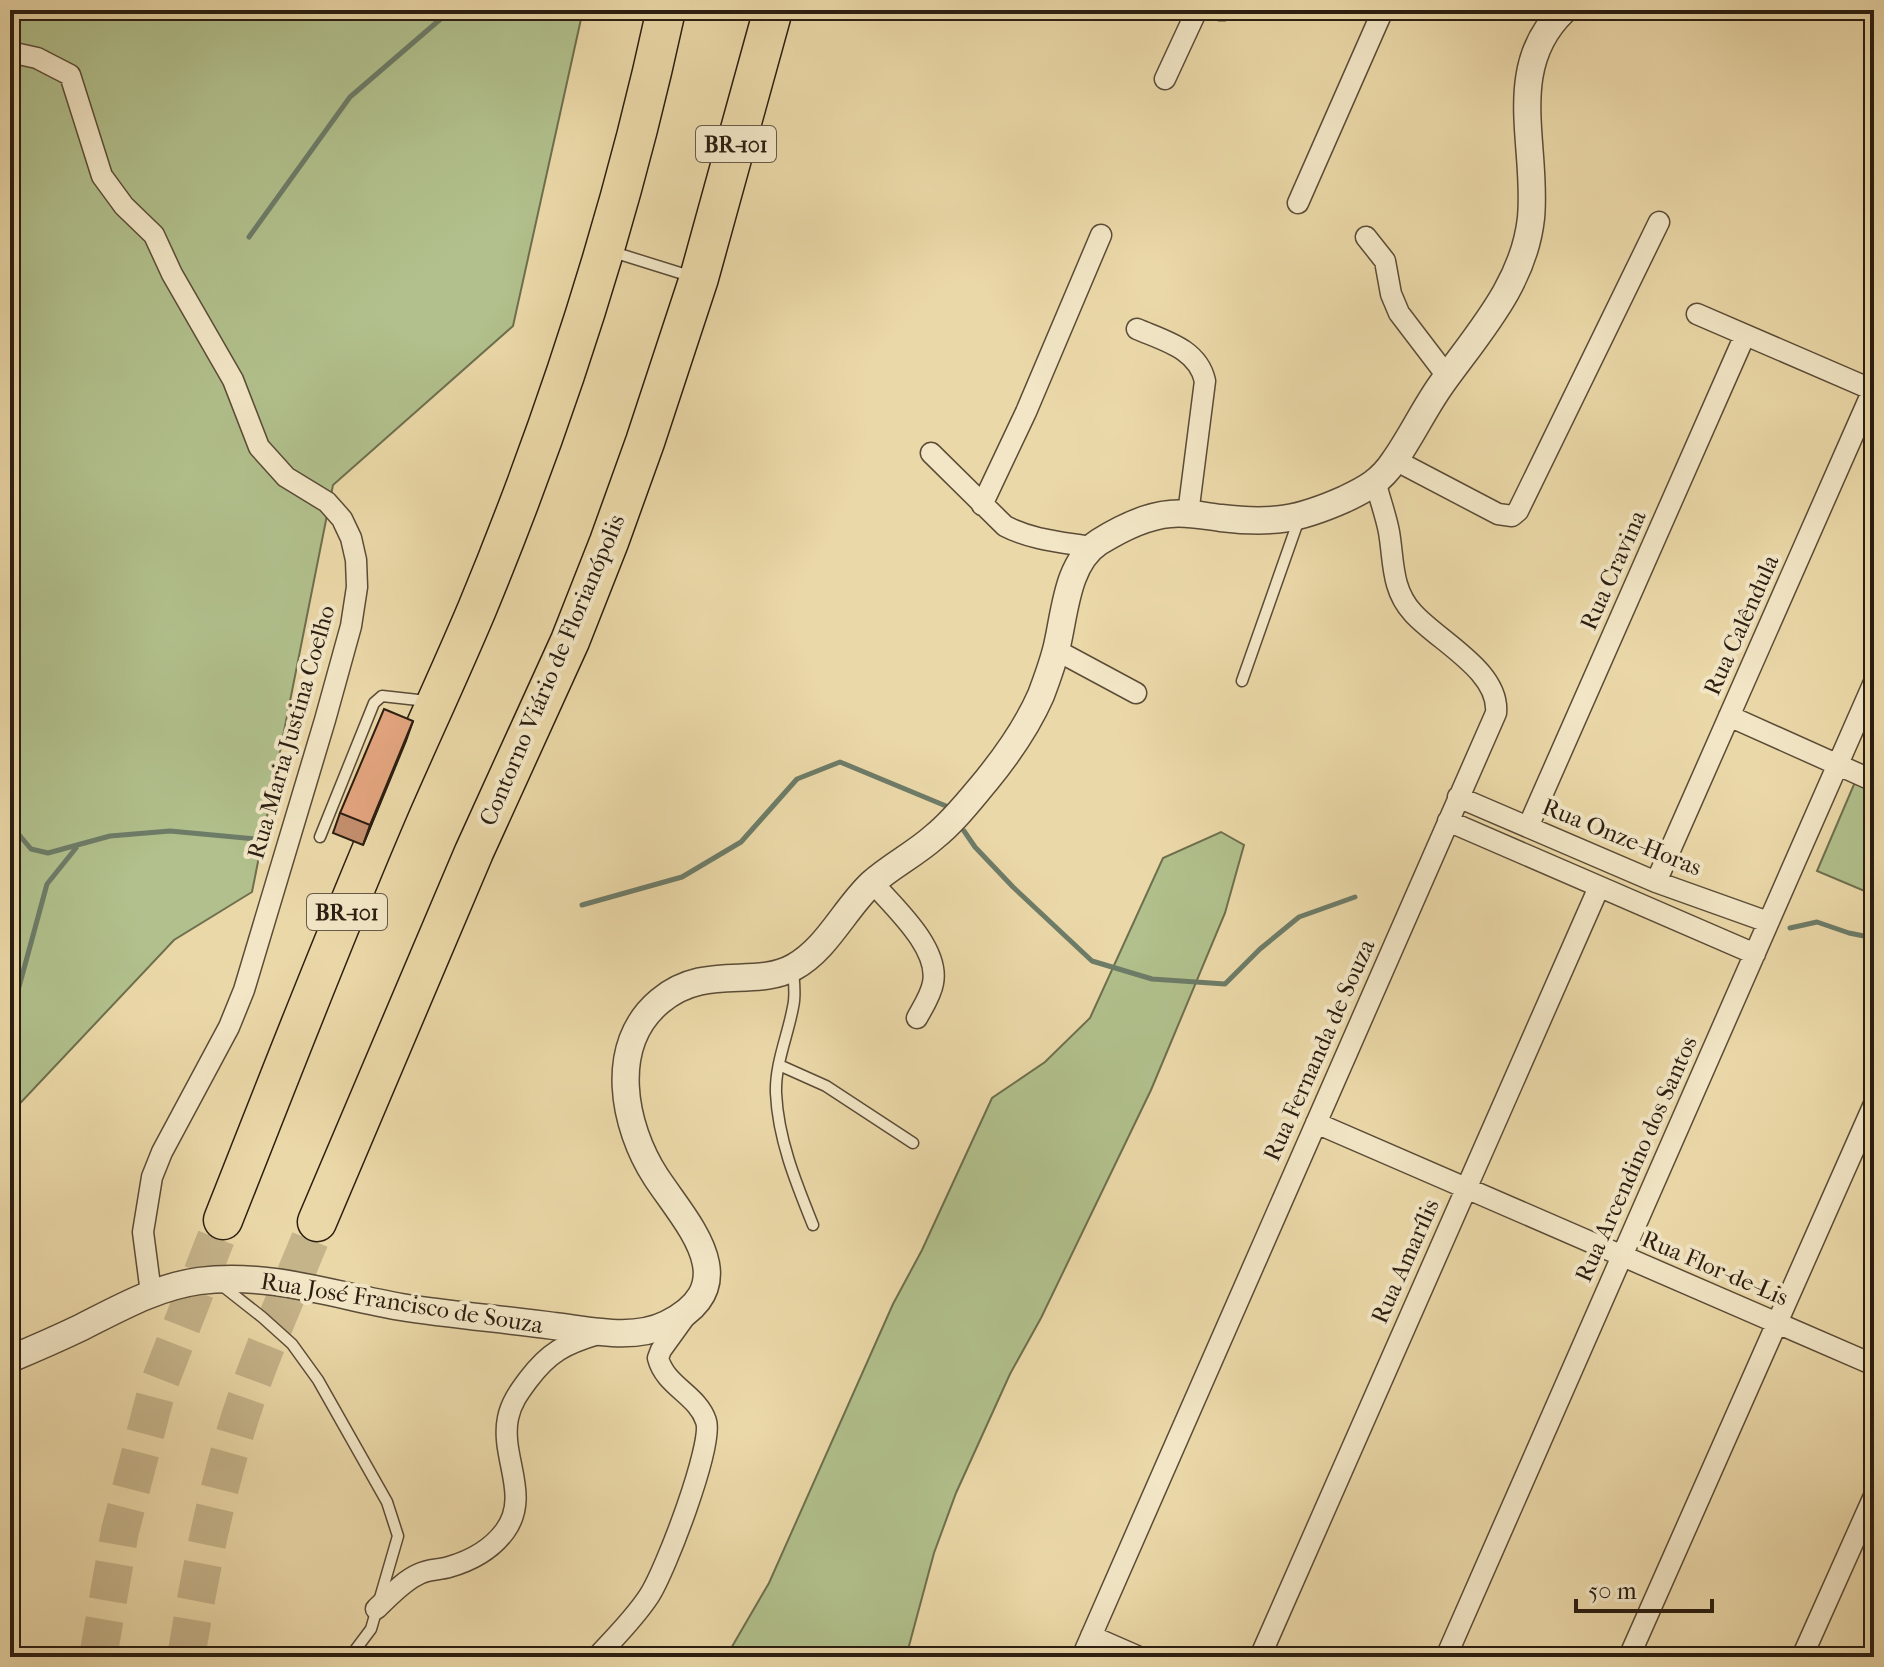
<svg xmlns="http://www.w3.org/2000/svg" width="1884" height="1667" font-family="'IM FELL French Canon',serif">
<style>
.green{fill:#b1c08c;stroke:#6e6f4e;stroke-width:2}
.lines{fill:none;stroke-linecap:round;stroke-linejoin:round}
.stream{stroke:#6d7c68;stroke-width:5}
.motorway-tunnel{stroke:#c5b38a;stroke-width:38;stroke-dasharray:38 19;stroke-linecap:butt}
.service-casing{stroke:#5b4c37;stroke-width:13}
.minor-casing{stroke:#5b4c37;stroke-width:23}
.tertiary-casing{stroke:#5b4c37;stroke-width:29}
.motorway-casing{stroke:#2b1e11;stroke-width:41}
.service{stroke:#f2e6c6;stroke-width:10}
.minor{stroke:#f2e6c6;stroke-width:20}
.tertiary{stroke:#f2e6c6;stroke-width:26}
.motorway{stroke:#ebd8a8;stroke-width:38}
.wall{fill:#c38e6d;stroke:#2b1e11;stroke-width:2}
.shaded-wall{fill:#9f7459;stroke:#2b1e11;stroke-width:2}
.building{fill:#e3a57f;stroke:#2b1e11;stroke-width:2}
.labels{text-anchor:middle;stroke-width:8;stroke-linejoin:round;paint-order:stroke}
.shield{fill:#f2e6c6;stroke:#675a47;stroke-width:2}
.shield-label{font-size:22px;font-weight:bold;fill:#2b1e11}
.street-label{font-size:24px;fill:#2b1e11;stroke:#f2e6c6}
</style>
<rect width="100%" height="100%" fill="#ebd8a8"/>
<filter id="stains"><feTurbulence type="fractalNoise" baseFrequency=".0025" numOctaves="4"/><feColorMatrix values="0 0 0 0 .2 0 0 0 0 .09 0 0 0 0 .02 0 0 0 .5 -.17"/></filter>
<radialGradient id="worn" r=".72"><stop offset=".6" stop-color="#630" stop-opacity="0"/><stop offset="1" stop-color="#630" stop-opacity=".3"/></radialGradient>
<path class="green" d="M 10,10 L 583,10 L 513,326 L 333,485 L 252,892 L 174,940 L 10,1114 Z
M 1855,782 L 1874,790 L 1874,895 L 1817,871 Z
M 1221,832 L 1244,845 L 1225,913 L 1151,1090 L 1041,1318 L 1010,1374 L 956,1493 L 934,1553 L 906,1657 L 726,1657 L 769,1583 L 893,1304 L 922,1250 L 992,1098 L 1045,1062 L 1090,1018 L 1163,858 Z"/>
<g class="lines">
<path class="stream" d="M 249,237 L 350,97 L 451,10
M 10,824 L 31,849 L 48,853 L 110,836 L 170,831 L 256,839
M 964,831 L 975,847 L 1013,887 L 1092,961 L 1152,979 L 1225,984 L 1260,949 L 1299,917 L 1355,897
M 582,905 L 682,877 L 741,842 L 797,779 L 840,762 L 946,806
M 1790,928 L 1817,922 L 1849,933 L 1874,938
M 10,1020 L 47,884 L 76,848"/>
<path class="motorway-tunnel" d="M 98,1657 L 120,1531 L 157,1389 L 223,1220
M 186,1657 C 201,1567 219,1474 250,1388 C 270,1332 295,1277 317,1222"/>
<g class="service-casing">
<path id="service" d="M 613,252 L 693,277
M 1242,681 L 1299,519
M 320,837 L 374,703 L 382,696 L 427,701
M 793,970 C 794,982 796,995 793,1007 C 788,1035 775,1064 776,1093 C 778,1139 796,1183 813,1225
M 779,1065 L 826,1086 L 913,1143
M 220,1284 L 262,1317 L 292,1344 L 318,1380 L 387,1502 L 398,1536 L 371,1629 L 350,1657"/>
</g>
<g class="minor-casing">
<path id="minor" d="M 1221,10 L 1223,10
M 10,52 L 37,58 L 70,75 L 102,176 L 124,206 L 154,235 L 172,274 L 233,380 L 259,447 L 286,477 L 327,502 L 342,519 L 351,538 L 356,560 L 357,587 L 351,626 L 325,720 L 244,990 L 229,1027 L 162,1152 L 152,1177 L 143,1232 L 151,1293
M 1165,79 L 1197,10
M 1298,203 L 1383,10
M 1366,237 L 1385,261 L 1391,294 L 1399,313 L 1447,376
M 1137,329 C 1165,341 1198,349 1205,381 L 1188,514
M 931,453 L 1005,526 C 1032,540 1061,542 1091,547
M 1395,460 L 1498,514 L 1512,516 L 1518,511 L 1659,222
M 982,505 L 1026,412 L 1101,235
M 1056,650 L 1136,693
M 1729,716 L 1874,781
M 1458,797 L 1656,882 L 1768,922
M 1448,821 L 1755,954
M 1528,827 L 1745,335
M 1656,882 L 1873,390 L 1697,314
M 873,883 C 894,907 940,948 933,983 C 931,995 923,1007 917,1018
M 1316,1123 L 1874,1365
M 376,1609 C 389,1597 403,1581 419,1574 C 428,1569 439,1570 449,1567 C 470,1561 491,1550 505,1531 C 531,1495 500,1457 508,1418 C 511,1403 519,1392 528,1380 C 549,1352 565,1344 598,1334
M 1091,1636 L 1139,1657
M 597,1657 C 615,1637 634,1619 649,1596 C 665,1572 714,1444 706,1421 C 698,1395 665,1386 658,1358 L 661,1350 L 687,1314
M 1082,1657 L 1496,713 C 1500,671 1438,641 1413,613 C 1391,589 1394,561 1389,532 C 1386,516 1380,500 1376,484
M 1260,1657 L 1599,887
M 1446,1657 L 1874,682
M 1629,1657 L 1874,1104
M 1802,1657 L 1874,1496"/>
</g>
<g class="tertiary-casing">
<path id="tertiary" d="M 10,1359 C 34,1349 57,1339 80,1328 C 118,1309 156,1287 199,1281 C 269,1272 333,1295 401,1307 C 451,1315 503,1319 554,1326 C 589,1330 633,1341 667,1324 C 747,1284 687,1224 656,1177 C 623,1126 607,1045 660,1001 C 705,963 755,989 794,967 C 827,949 845,908 872,883 C 891,866 915,854 934,837 C 954,821 970,800 986,781 C 1008,754 1027,727 1041,695 C 1047,679 1053,663 1057,646 C 1065,612 1067,563 1099,542 C 1120,529 1145,516 1170,514 C 1187,512 1204,516 1221,518 C 1272,524 1298,520 1345,499 C 1366,489 1381,481 1394,461 C 1411,437 1424,409 1441,385 C 1478,333 1524,284 1531,218 C 1538,146 1503,68 1564,10"/>
</g>
<g class="motorway-casing">
<path id="motorway" d="M 223,1220 C 279,1079 333,938 393,799 C 421,735 450,673 477,609 C 557,416 622,214 666,10
M 317,1222 L 474,852 L 570,641 L 609,542 L 645,442 L 699,278 L 773,10"/>
</g>
<use href="#service" class="service"/>
<use href="#minor" class="minor"/>
<use href="#tertiary" class="tertiary"/>
<use href="#motorway" class="motorway"/>
</g>
<path class="wall" d="M 413,721 L 363,845 L 333,833 L 340,813 Z"/>
<path class="shaded-wall" d="M 413,721 L 406,741 L 363,845 L 370,825 Z"/>
<path class="building" d="M 384,709 L 413,721 L 370,825 L 340,813 Z"/>
<g class="labels">
<g class="shield">
<rect x="696" y="126" width="80" height="36" rx="6"/>
<rect x="307" y="894" width="80" height="36" rx="6"/>
</g>
<g class="shield-label">
<text x="736" y="152">BR-101</text>
<text x="347" y="920">BR-101</text>
</g>
<g class="street-label">
<text transform="translate(1613 570) rotate(-66)" y="8">Rua Cravina</text>
<text transform="translate(1741 625) rotate(-66)" y="8">Rua Calêndula</text>
<text transform="translate(552 670) rotate(-67)" y="8">Contorno Viário de Florianópolis</text>
<text transform="translate(291 732) rotate(-74)" y="8">Rua Maria Justina Coelho</text>
<text transform="translate(1622 837) rotate(22)" y="8">Rua Onze-Horas</text>
<text transform="translate(1319 1050) rotate(-66)" y="8">Rua Fernanda de Souza</text>
<text transform="translate(1636 1159) rotate(-66)" y="8">Rua Arcendino dos Santos</text>
<text transform="translate(1405 1261) rotate(-66)" y="8">Rua Amarílis</text>
<text transform="translate(1715 1268) rotate(23)" y="8">Rua Flor-de-Lis</text>
<text transform="translate(402 1303) rotate(9)" y="8">Rua José Francisco de Souza</text>
</g>
</g>
<rect width="1884" height="1667" fill="none" stroke="#ebd8a8" stroke-width="40"/>
<rect x="12" y="12" width="1860" height="1643" fill="none" stroke="#2b1e11" stroke-width="4"/>
<rect x="20" y="20" width="1844" height="1627" fill="none" stroke="#2b1e11" stroke-width="2"/>
<path d="M1576 1599v12h136v-12" fill="none" stroke="#2b1e11" stroke-width="4"/>
<text x="1588" y="1599" font-size="24" fill="#2b1e11" stroke="#f2e6c6" stroke-width="6" paint-order="stroke">50 m</text>
<rect width="100%" height="100%" filter="url(#stains)"/>
<rect width="100%" height="100%" fill="url(#worn)"/>
</svg>
